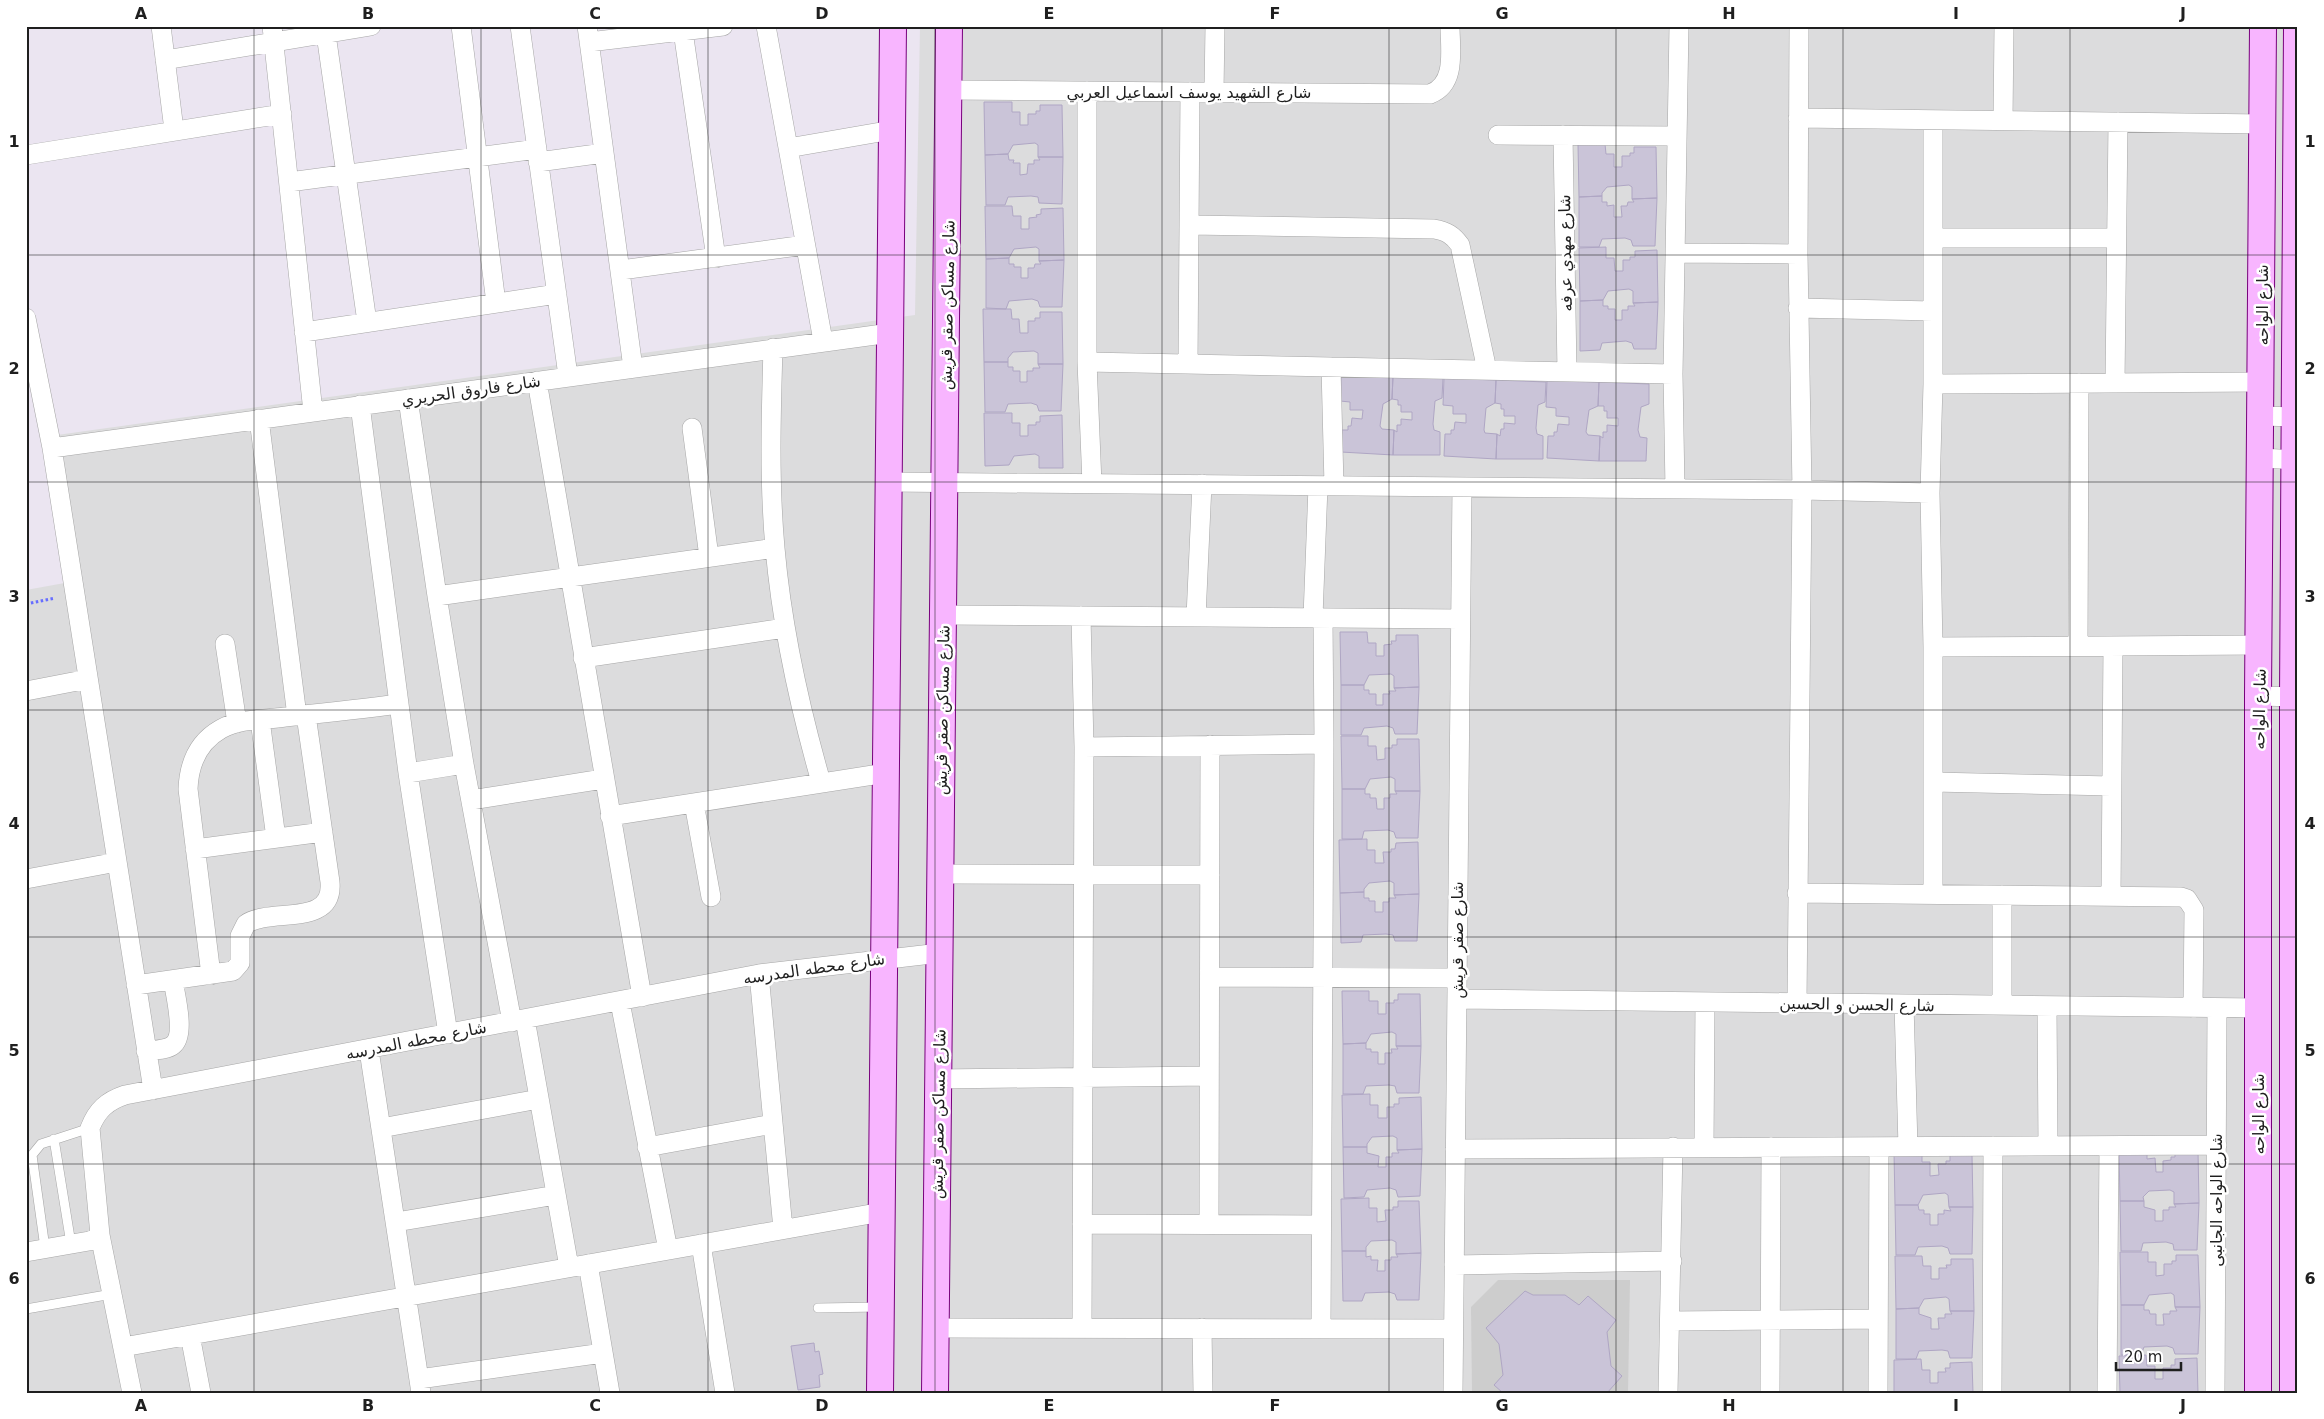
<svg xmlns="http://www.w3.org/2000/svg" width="2324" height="1419" font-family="'DejaVu Sans',Cairo,sans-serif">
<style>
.residential{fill:#dcdcdd}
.religious{fill:#cdcdcd}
.building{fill:#cac4d8;stroke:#afa6c4}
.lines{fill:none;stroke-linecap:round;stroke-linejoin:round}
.lane-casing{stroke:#a6a6a6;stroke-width:10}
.street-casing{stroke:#a6a6a6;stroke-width:20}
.secondary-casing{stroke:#78007c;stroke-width:28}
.path{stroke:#676eff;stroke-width:3;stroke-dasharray:2.5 2.5;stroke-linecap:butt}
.lane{stroke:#fff;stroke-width:9}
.street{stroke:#fff;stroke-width:19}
.secondary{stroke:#f8b5ff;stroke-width:26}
.grid{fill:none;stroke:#1f1f1f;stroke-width:1;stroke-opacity:0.55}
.labels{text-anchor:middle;stroke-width:5;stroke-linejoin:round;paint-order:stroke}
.street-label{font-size:16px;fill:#1f1f1f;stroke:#fff}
.neatline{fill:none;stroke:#1f1f1f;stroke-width:2}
.grid-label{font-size:16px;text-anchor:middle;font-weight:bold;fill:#1f1f1f}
</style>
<rect width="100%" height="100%" fill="#ebe5f1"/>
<path class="residential" d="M 920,26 L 2298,26 L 2298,1393 L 26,1393 L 26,590 L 81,580 L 57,435 L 915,315 Z"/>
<path class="religious" d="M 1498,1280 L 1630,1280 L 1628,1393 L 1472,1393 L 1471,1307 Z"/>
<path class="building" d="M 984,102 L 1012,102 L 1012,112 L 1020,112 L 1020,125 L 1028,125 L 1028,114 L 1036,114 L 1036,111 L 1040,111 L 1040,105 L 1062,105 L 1063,157 L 1038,157 L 1038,145 L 1035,143 L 1013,145 L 1008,154 L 985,155 Z
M 1578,144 L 1605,144 L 1606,154 L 1614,154 L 1614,167 L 1622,167 L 1622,156 L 1630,156 L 1630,153 L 1634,153 L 1634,147 L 1656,147 L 1657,198 L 1632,199 L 1632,187 L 1629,185 L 1607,187 L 1602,193 L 1602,196 L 1579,197 Z
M 1008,154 L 1009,160 L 1014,160 L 1013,163 L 1020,163 L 1020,175 L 1027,174 L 1028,164 L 1034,164 L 1034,160 L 1040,160 L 1038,157 L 1063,157 L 1062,204 L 1039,203 L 1038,197 L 1031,196 L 1008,197 L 1005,205 L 986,205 L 985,155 Z
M 1602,196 L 1602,202 L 1607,202 L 1607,206 L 1614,205 L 1614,217 L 1622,217 L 1621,206 L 1627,206 L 1628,202 L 1634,202 L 1632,199 L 1657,198 L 1655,246 L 1633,246 L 1631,240 L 1625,238 L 1602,239 L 1599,247 L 1579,247 L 1579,197 Z
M 985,206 L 1012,206 L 1013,216 L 1021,216 L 1021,229 L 1029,229 L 1029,218 L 1037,217 L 1036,215 L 1041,214 L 1041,209 L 1063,208 L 1064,260 L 1039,261 L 1039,249 L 1036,247 L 1014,249 L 1009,258 L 986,259 Z
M 1606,247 L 1606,258 L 1614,258 L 1615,271 L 1623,271 L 1623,260 L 1630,260 L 1630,257 L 1635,257 L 1635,251 L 1657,250 L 1658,302 L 1633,303 L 1633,291 L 1629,289 L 1608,291 L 1603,300 L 1580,301 L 1579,248 Z
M 1009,258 L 1009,264 L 1014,264 L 1014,267 L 1021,267 L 1021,278 L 1028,278 L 1028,268 L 1034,268 L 1035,264 L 1041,264 L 1039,261 L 1064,260 L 1062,307 L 1040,307 L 1038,301 L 1032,299 L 1009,301 L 1006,309 L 986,308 L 986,259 Z
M 1603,300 L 1603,306 L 1608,306 L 1608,309 L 1615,309 L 1615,320 L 1622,320 L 1622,310 L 1628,310 L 1628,306 L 1635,306 L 1633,303 L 1658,302 L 1656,349 L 1634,349 L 1632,343 L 1626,341 L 1602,343 L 1600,350 L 1580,351 L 1580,301 Z
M 983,309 L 1011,309 L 1012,319 L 1019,319 L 1020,333 L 1028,333 L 1028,321 L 1035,321 L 1035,318 L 1040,318 L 1040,312 L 1062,312 L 1063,364 L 1038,364 L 1038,353 L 1034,351 L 1013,352 L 1008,358 L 1008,362 L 984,362 Z
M 984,362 L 1008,362 L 1008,367 L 1013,367 L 1013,371 L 1020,371 L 1020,382 L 1027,382 L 1027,371 L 1033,371 L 1033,368 L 1040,368 L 1038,364 L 1063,364 L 1061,411 L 1039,411 L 1037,405 L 1031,403 L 1008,404 L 1005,412 L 985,412 Z
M 1341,373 L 1393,376 L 1392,399 L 1383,404 L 1380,426 L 1382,429 L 1394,430 L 1393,455 L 1341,452 L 1342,430 L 1348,430 L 1348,426 L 1351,426 L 1352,418 L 1362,419 L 1363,410 L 1350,410 L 1350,402 L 1340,401 Z
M 1393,376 L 1443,378 L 1442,398 L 1435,401 L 1433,424 L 1434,430 L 1440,432 L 1440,455 L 1393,455 L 1394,430 L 1397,432 L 1397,425 L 1401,425 L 1401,419 L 1412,420 L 1412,412 L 1401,412 L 1401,405 L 1398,405 L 1398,400 L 1392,399 Z
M 1444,378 L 1496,380 L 1495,403 L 1486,408 L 1484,430 L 1485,433 L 1497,434 L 1496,459 L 1444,456 L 1445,434 L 1451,434 L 1451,430 L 1454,430 L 1455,422 L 1466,423 L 1466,414 L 1453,414 L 1453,406 L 1443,405 Z
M 1496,380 L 1546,382 L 1545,402 L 1538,405 L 1536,428 L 1537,434 L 1543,436 L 1543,459 L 1496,459 L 1497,434 L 1500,436 L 1501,429 L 1504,429 L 1504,423 L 1515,424 L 1515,416 L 1504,416 L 1504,409 L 1501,409 L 1501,404 L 1495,403 Z
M 1547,380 L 1599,382 L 1598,406 L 1589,410 L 1586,432 L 1588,435 L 1600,436 L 1599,461 L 1547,458 L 1548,436 L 1554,436 L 1554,432 L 1557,432 L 1558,424 L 1569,425 L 1569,417 L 1556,416 L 1556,408 L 1546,407 Z
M 1599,382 L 1649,384 L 1649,404 L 1641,407 L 1638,430 L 1640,437 L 1647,438 L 1646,461 L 1599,461 L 1600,436 L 1603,438 L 1603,432 L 1607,432 L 1607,425 L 1618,426 L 1618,418 L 1607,418 L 1607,411 L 1604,411 L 1604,406 L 1598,406 Z
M 984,413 L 1012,413 L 1012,423 L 1020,423 L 1020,436 L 1028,436 L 1028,425 L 1036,425 L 1036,422 L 1040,422 L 1040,416 L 1062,415 L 1063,468 L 1039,468 L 1039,456 L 1035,454 L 1014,456 L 1009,465 L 985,466 Z
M 1340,632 L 1367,632 L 1368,643 L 1376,643 L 1376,656 L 1384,656 L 1384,645 L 1392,644 L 1391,641 L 1396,641 L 1396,635 L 1418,635 L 1419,687 L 1394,688 L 1394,676 L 1391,674 L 1369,675 L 1364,685 L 1341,685 Z
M 1341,685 L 1364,685 L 1364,690 L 1369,690 L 1369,694 L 1376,694 L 1376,705 L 1383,705 L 1383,694 L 1390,694 L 1389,691 L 1396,691 L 1394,688 L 1419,687 L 1417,734 L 1395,734 L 1393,728 L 1387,726 L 1364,728 L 1361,735 L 1341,735 Z
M 1341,736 L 1368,736 L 1368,746 L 1376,746 L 1377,760 L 1385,759 L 1385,748 L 1392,748 L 1392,745 L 1397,745 L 1397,739 L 1419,739 L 1420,791 L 1395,791 L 1395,779 L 1391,777 L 1370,779 L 1365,789 L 1342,789 Z
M 1342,789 L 1365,789 L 1365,794 L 1370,794 L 1370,798 L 1376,798 L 1377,809 L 1384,809 L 1384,798 L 1390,798 L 1390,794 L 1397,794 L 1395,791 L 1420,791 L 1418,838 L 1396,838 L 1394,832 L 1388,830 L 1364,831 L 1362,839 L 1342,839 Z
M 1367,839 L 1367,850 L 1375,850 L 1375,863 L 1384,863 L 1383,852 L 1391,852 L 1391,849 L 1395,849 L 1396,843 L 1418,842 L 1419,894 L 1394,895 L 1394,883 L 1390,881 L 1369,883 L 1364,889 L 1364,892 L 1340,893 L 1339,840 Z
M 1364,892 L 1364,898 L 1369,898 L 1369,901 L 1375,901 L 1375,912 L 1383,912 L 1383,902 L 1389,902 L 1389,898 L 1396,898 L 1394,895 L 1419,894 L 1417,941 L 1395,941 L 1393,935 L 1386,934 L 1363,935 L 1361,942 L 1341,943 L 1340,893 Z
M 1342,991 L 1369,991 L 1369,1001 L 1378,1001 L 1378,1014 L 1386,1014 L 1386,1003 L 1394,1003 L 1394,1000 L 1398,1000 L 1398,994 L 1420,994 L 1421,1046 L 1396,1046 L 1396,1034 L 1392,1032 L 1371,1034 L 1366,1043 L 1343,1044 Z
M 1366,1043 L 1366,1049 L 1371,1049 L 1371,1052 L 1378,1052 L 1378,1064 L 1385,1064 L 1385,1053 L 1392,1053 L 1391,1049 L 1398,1049 L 1396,1046 L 1421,1046 L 1419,1093 L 1397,1093 L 1395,1086 L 1389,1085 L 1366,1086 L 1363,1094 L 1343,1094 L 1343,1044 Z
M 1370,1094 L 1370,1105 L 1378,1105 L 1378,1118 L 1387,1118 L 1387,1107 L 1394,1107 L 1394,1104 L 1399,1104 L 1399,1098 L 1421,1097 L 1422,1149 L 1397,1150 L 1397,1138 L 1393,1136 L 1372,1137 L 1367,1144 L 1367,1147 L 1343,1147 L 1342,1095 Z
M 1343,1147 L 1367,1147 L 1367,1153 L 1379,1156 L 1378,1167 L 1386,1167 L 1386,1157 L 1392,1157 L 1392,1153 L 1399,1153 L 1397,1150 L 1422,1149 L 1420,1196 L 1398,1197 L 1396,1190 L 1390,1188 L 1367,1190 L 1364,1197 L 1344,1198 Z
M 2147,1148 L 2147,1159 L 2155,1158 L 2156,1172 L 2163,1172 L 2163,1161 L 2171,1160 L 2171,1157 L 2175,1157 L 2175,1152 L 2198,1151 L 2199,1203 L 2174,1204 L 2174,1192 L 2170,1190 L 2149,1191 L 2143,1197 L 2144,1201 L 2120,1201 L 2119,1149 Z
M 1894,1152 L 1922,1152 L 1922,1162 L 1930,1162 L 1930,1176 L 1939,1175 L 1938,1164 L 1946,1164 L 1946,1161 L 1950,1161 L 1950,1155 L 1972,1155 L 1973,1207 L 1949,1207 L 1948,1195 L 1945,1193 L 1923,1195 L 1918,1205 L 1895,1205 Z
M 1369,1198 L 1369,1208 L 1377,1208 L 1377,1222 L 1386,1221 L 1385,1210 L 1393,1210 L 1393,1207 L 1398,1207 L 1398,1201 L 1419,1201 L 1421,1253 L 1396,1254 L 1396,1242 L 1392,1240 L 1371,1241 L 1366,1247 L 1366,1251 L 1342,1251 L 1341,1199 Z
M 2120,1201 L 2144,1201 L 2144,1207 L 2155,1210 L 2155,1221 L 2163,1221 L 2163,1210 L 2169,1210 L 2169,1207 L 2176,1207 L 2174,1204 L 2199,1203 L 2197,1250 L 2174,1250 L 2173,1244 L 2166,1242 L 2143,1243 L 2141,1251 L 2121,1251 Z
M 1895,1205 L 1918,1205 L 1919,1210 L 1924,1210 L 1924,1214 L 1930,1214 L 1930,1225 L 1938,1225 L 1938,1214 L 1944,1214 L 1944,1210 L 1951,1211 L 1949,1207 L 1973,1207 L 1972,1254 L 1950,1254 L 1948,1248 L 1942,1246 L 1918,1247 L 1915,1255 L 1896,1255 Z
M 1342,1251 L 1366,1251 L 1366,1257 L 1371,1256 L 1371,1260 L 1378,1260 L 1377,1271 L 1385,1271 L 1385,1260 L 1391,1260 L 1391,1257 L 1398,1257 L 1396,1254 L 1421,1253 L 1419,1300 L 1397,1300 L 1395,1294 L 1389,1292 L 1365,1293 L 1362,1301 L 1343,1301 Z
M 2120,1252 L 2148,1252 L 2148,1262 L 2156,1262 L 2156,1276 L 2164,1275 L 2164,1264 L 2172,1264 L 2172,1261 L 2176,1261 L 2176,1255 L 2198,1255 L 2200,1307 L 2175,1307 L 2174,1295 L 2171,1293 L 2149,1295 L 2144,1305 L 2121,1305 Z
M 1895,1256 L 1922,1256 L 1923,1266 L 1931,1266 L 1931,1279 L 1939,1279 L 1939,1268 L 1947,1268 L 1946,1265 L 1951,1265 L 1951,1259 L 1973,1259 L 1974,1311 L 1950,1311 L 1949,1299 L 1946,1297 L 1924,1299 L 1919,1308 L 1896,1309 Z
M 1525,1291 L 1533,1295 L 1565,1295 L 1579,1305 L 1588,1296 L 1616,1320 L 1607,1332 L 1611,1366 L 1622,1376 L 1607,1393 L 1503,1393 L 1494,1385 L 1503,1375 L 1499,1344 L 1486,1328 Z
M 2121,1305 L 2144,1305 L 2144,1310 L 2149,1310 L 2150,1314 L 2156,1314 L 2156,1325 L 2164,1325 L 2163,1314 L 2170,1314 L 2170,1311 L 2177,1311 L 2175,1307 L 2200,1307 L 2198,1354 L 2175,1354 L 2173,1348 L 2167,1346 L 2144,1347 L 2141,1355 L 2121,1355 Z
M 1919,1308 L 1919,1314 L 1931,1318 L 1931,1329 L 1939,1329 L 1938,1318 L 1945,1318 L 1945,1314 L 1952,1314 L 1950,1311 L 1974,1311 L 1972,1358 L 1950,1358 L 1948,1351 L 1942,1350 L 1919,1351 L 1916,1359 L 1896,1359 L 1896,1309 Z
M 814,1343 L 815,1352 L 819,1351 L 823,1374 L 819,1375 L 820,1387 L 798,1390 L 791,1346 Z
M 2146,1355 L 2147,1366 L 2155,1366 L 2155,1379 L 2163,1379 L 2163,1368 L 2171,1368 L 2171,1365 L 2175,1365 L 2175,1359 L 2197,1358 L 2198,1393 L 2120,1393 L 2119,1356 Z
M 1921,1359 L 1922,1370 L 1930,1370 L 1930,1383 L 1938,1383 L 1938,1372 L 1946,1372 L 1945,1368 L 1950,1368 L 1950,1363 L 1972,1362 L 1973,1393 L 1894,1393 L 1894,1360 Z"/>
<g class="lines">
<g class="lane-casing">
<path id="lane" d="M 54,1139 L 71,1244
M 45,1248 L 32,1155 L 41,1144 L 90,1128
M 818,1308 L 880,1307
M 26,1309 L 112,1294"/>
</g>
<g class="street-casing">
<path id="street" d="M 161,26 L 174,130
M 272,26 L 313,412
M 461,26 L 496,303
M 520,26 L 568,376
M 587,26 L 633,368
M 766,26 L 823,341
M 683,31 L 716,258
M 326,34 L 367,322
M 589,42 L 723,26
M 165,60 L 371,26
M 949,90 L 1430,94 C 1457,84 1450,49 1450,26
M 1087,91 L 1087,362 L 1092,484
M 1214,92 L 1215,26
M 1798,118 L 2263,124
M 2003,121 L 2004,26
M 1498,135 L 1676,136
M 1563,135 L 1567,371
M 788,148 L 892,130
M 26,155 L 282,114
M 538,162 L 604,153
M 289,182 L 537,149
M 1189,225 L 1434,229 C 1446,231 1453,235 1460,245 L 1487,370
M 1934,238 L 2116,238
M 1675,253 L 1798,254
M 621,270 L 805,245
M 1798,308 L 1933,311
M 26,318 L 52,448 L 153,1090
M 304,332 L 557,294
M 773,348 C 771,415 769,482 775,548 C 782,628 799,705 821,782
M 1087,362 L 1673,374
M 1188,364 L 1190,92
M 1331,367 L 1334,486
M 537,381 L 642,997
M 2115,383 L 2118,122
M 1933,384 L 2261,382
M 408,399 L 437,596 L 464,764 L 512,1022
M 360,405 L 408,773 L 448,1034
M 2261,416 L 2298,417
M 259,419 L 297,716
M 692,428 L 709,557
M 52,448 L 890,333
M 2261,458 L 2298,460
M 889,482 L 1802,490 L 1930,493
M 1675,489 L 1673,374 L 1679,26
M 437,596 L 775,548
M 943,615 L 1460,619
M 1081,616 L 1084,747 L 1082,1328
M 1196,617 L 1202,484
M 1313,617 L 1318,486
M 225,644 L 237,723
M 2078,646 L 2079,383
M 1933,647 L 2260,645
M 583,658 L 785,628
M 26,691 L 88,679
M 2258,696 L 2298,697
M 260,720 L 276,838
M 1084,747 L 1324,744
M 408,773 L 464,764
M 1933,782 L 2111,786
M 471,800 L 603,779
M 694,803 L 711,897
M 610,816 L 886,773
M 195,849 L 323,832
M 941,874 L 1210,875
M 26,879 L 117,862
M 1797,893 L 2181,897 L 2187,899 L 2194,910 L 2193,1008
M 1933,894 L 1933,647 L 1930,493 L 1933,384 L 1933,120
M 2002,895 L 2002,1005
M 2111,896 L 2113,646
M 759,974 L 783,1229
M 211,975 L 188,789 C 189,764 198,742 221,729 C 240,718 265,720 285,717 C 323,713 361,709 399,704
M 1210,977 L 1457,978
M 136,985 L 233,971 L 240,963 L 240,936 L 246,924 C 271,907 334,928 330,882 L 306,715
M 1457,999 L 2258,1008
M 620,1002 L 668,1250
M 1797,1003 L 1802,490 L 1798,254 L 1799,26
M 1904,1004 L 1908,1147
M 2047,1006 L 2048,1146
M 525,1019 L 569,1267
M 369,1050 L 421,1393
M 146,1051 C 154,1050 167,1050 173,1045 C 186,1035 175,994 173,980
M 938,1079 L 1209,1076
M 381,1128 L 539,1099
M 647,1147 L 773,1124
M 1704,1147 L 1705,1002
M 1455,1149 L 2217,1145
M 396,1222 L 556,1195
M 1082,1224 L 1321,1225
M 1209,1224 L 1210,745
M 100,1235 L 132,1393
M 701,1244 L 725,1393
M 26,1252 L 89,1241 L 95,1239 L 100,1235 L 90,1128 C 97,1110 107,1101 125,1095 L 759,974 L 940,953
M 588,1264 L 610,1393
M 1454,1265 L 1672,1261
M 1671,1321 L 1878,1319
M 936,1328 L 1453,1329
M 1202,1328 L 1203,1393
M 1321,1328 L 1324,744 L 1323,618
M 190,1335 L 201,1393
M 123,1347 L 882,1212
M 419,1379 L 603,1353
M 1453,1393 L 1462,487
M 1668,1393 L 1673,1147
M 1770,1393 L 1771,1147
M 1878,1393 L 1879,1147
M 1992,1393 L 1993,1146
M 2107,1393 L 2109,1146
M 2215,1393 L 2217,1008"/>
</g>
<g class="secondary-casing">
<path id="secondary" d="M 880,1393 L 893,26
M 935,1393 L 949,26
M 2258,1393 L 2258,696 L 2263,26
M 2293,1393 L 2293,697 L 2297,26"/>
</g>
<path class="path" d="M 26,604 L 55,598"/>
<use href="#lane" class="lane"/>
<use href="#street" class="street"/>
<use href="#secondary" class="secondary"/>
</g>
<path class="grid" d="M 254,26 L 254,1393M 481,26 L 481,1393M 708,26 L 708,1393M 935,26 L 935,1393M 1162,26 L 1162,1393M 1389,26 L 1389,1393M 1616,26 L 1616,1393M 1843,26 L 1843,1393M 2070,26 L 2070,1393M 26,255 L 2298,255M 26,482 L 2298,482M 26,710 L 2298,710M 26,937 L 2298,937M 26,1164 L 2298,1164"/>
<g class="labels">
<g class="street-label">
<text x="1189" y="98">شارع الشهيد يوسف اسماعيل العربي</text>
<text transform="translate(1565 253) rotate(-91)" y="6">شارع مهدي عرفه</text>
<text transform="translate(947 305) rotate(-89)" y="6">شارع مساكن صقر قريش</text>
<text transform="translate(2262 305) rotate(-90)" y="6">شارع الواحه</text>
<text transform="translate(471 390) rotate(-8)" y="6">شارع فاروق الحريري</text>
<text transform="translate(2259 709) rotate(-89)" y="6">شارع الواحه</text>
<text transform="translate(942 710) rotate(-89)" y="6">شارع مساكن صقر قريش</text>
<text transform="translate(1457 940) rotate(-90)" y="6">شارع صقر قريش</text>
<text transform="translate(814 968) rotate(-8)" y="6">شارع محطه المدرسه</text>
<text transform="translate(1857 1004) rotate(1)" y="6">شارع الحسن و الحسين</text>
<text transform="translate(416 1040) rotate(-11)" y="6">شارع محطه المدرسه</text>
<text transform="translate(938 1114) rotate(-89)" y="6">شارع مساكن صقر قريش</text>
<text transform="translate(2258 1114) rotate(-90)" y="6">شارع الواحه</text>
<text transform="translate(2216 1200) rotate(-90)" y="6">شارع الواحه الجانبى</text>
</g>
</g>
<rect width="2324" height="1419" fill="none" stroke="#ffffff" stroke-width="55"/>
<path d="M2116 1362v8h65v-8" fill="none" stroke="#1f1f1f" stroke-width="2.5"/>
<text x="2124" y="1362" font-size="15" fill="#1f1f1f" stroke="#ffffff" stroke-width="4" paint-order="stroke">20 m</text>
<rect x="28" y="28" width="2268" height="1364" class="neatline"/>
<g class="grid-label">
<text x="141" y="19">A</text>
<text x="368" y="19">B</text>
<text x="595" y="19">C</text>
<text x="822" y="19">D</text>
<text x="1049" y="19">E</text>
<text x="1275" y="19">F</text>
<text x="1502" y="19">G</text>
<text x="1729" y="19">H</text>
<text x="1956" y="19">I</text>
<text x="2183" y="19">J</text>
<text x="14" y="147">1</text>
<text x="2310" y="147">1</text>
<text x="14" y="374">2</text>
<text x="2310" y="374">2</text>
<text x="14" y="602">3</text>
<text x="2310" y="602">3</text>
<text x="14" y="829">4</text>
<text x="2310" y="829">4</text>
<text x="14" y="1056">5</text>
<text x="2310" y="1056">5</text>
<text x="14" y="1284">6</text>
<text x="2310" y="1284">6</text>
<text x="141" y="1411">A</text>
<text x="368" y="1411">B</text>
<text x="595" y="1411">C</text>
<text x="822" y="1411">D</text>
<text x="1049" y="1411">E</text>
<text x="1275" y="1411">F</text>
<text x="1502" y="1411">G</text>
<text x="1729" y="1411">H</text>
<text x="1956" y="1411">I</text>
<text x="2183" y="1411">J</text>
</g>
</svg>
